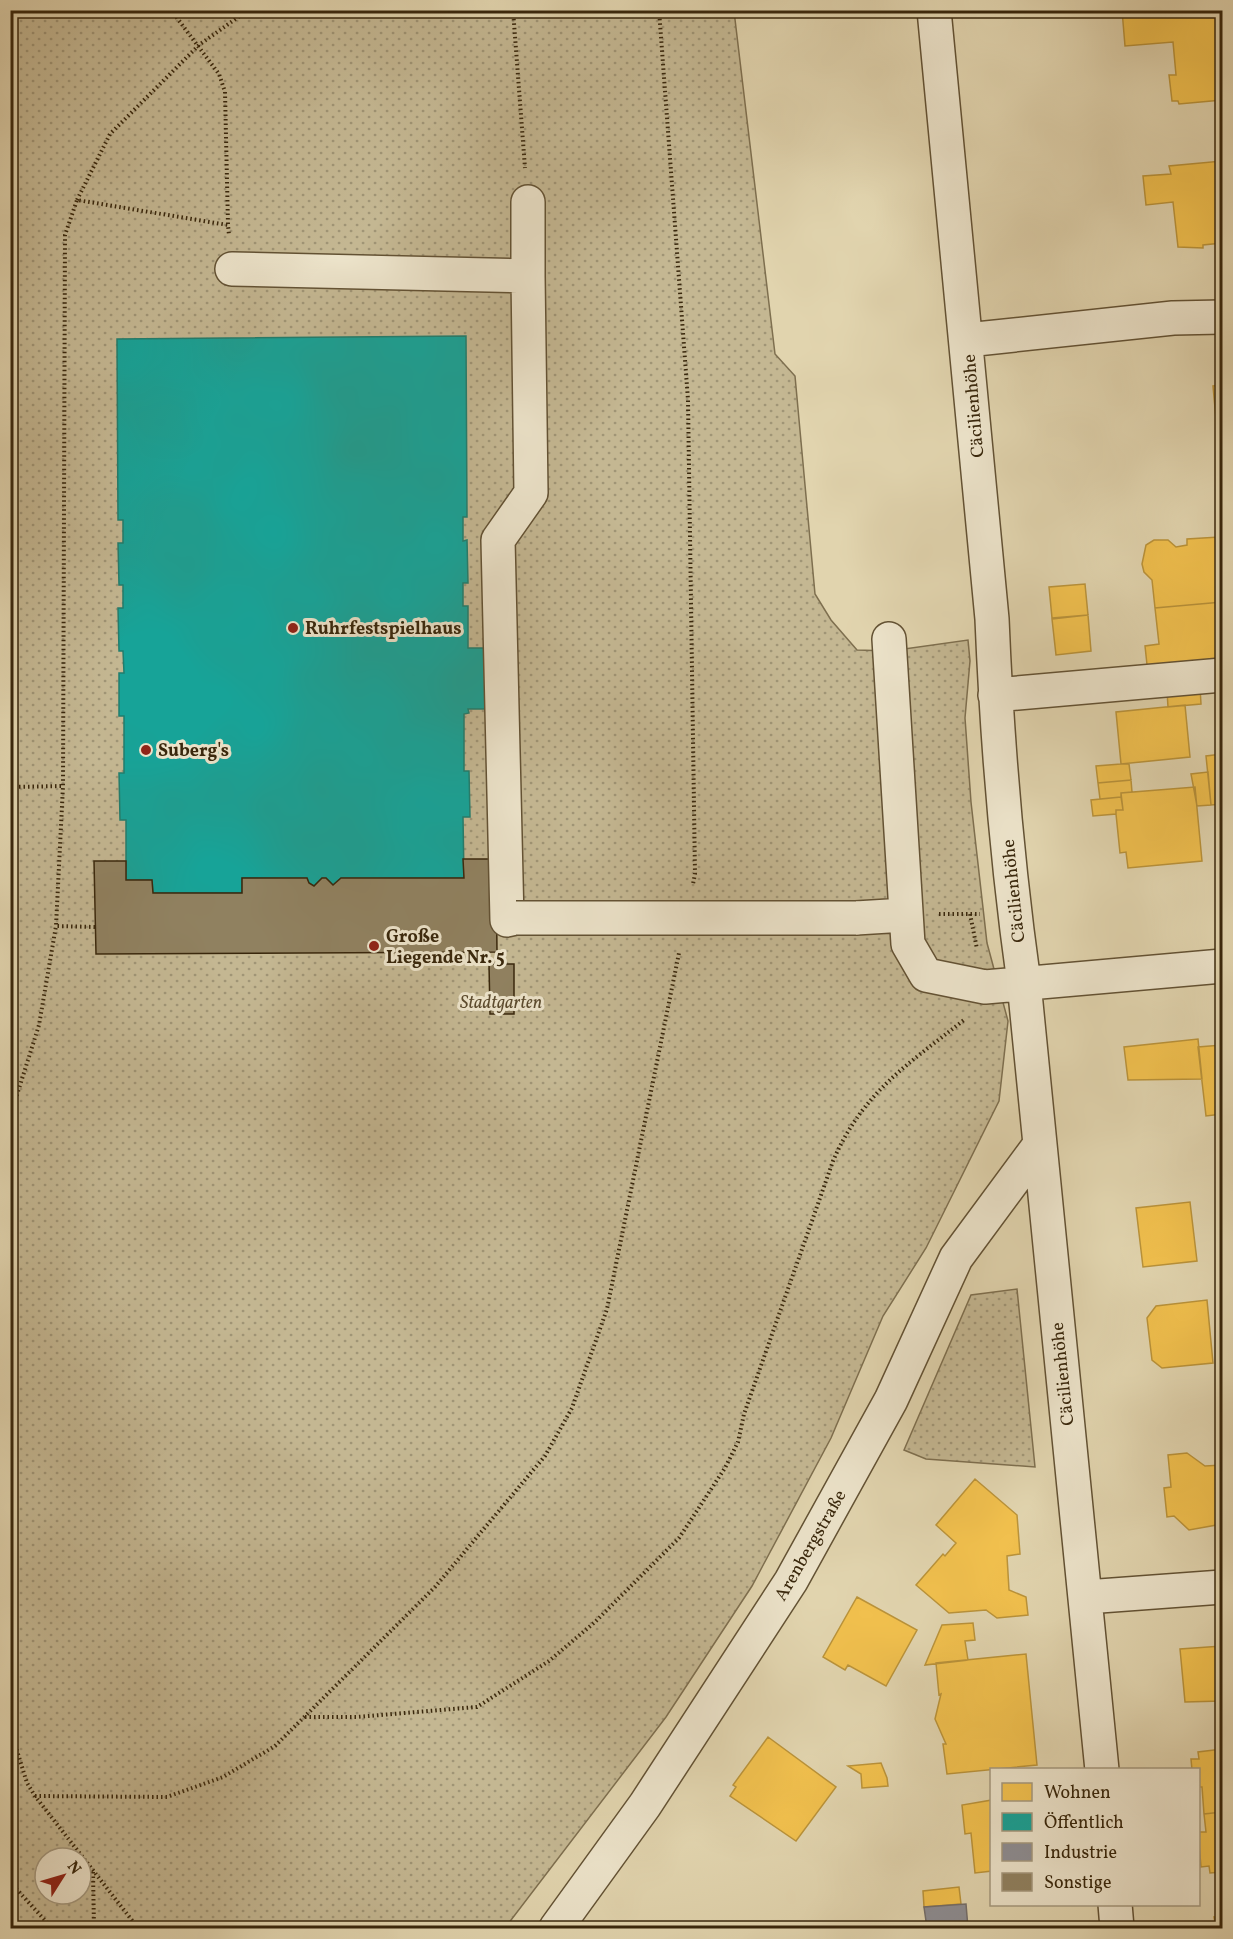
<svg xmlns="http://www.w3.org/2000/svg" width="1233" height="1939" font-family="Vollkorn,serif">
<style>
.green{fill:url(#green-dots);stroke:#7e6f4f;stroke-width:1.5;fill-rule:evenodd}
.homes{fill:#f2c14e;stroke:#ba933a;stroke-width:1.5}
.public{fill:#17a398;stroke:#217e6e;stroke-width:1.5}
.industry{fill:#8d8d92;stroke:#746e6a;stroke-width:1.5}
.building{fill:#908160;stroke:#39270c;stroke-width:1.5}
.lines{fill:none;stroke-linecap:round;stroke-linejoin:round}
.minor-casing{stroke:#635234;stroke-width:36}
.path{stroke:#39270c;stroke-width:4;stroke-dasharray:1.5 3;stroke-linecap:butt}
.minor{stroke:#ece3ca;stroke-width:33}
.minor-bridge-casing{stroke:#635234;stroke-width:36;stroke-linecap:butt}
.minor-bridge{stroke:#ece3ca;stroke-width:33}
.poi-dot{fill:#8f2418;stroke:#ece3ca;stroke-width:2}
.labels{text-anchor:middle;stroke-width:6;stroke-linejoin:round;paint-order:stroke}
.street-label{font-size:18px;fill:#39270c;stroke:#ece3ca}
.poi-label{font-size:18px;font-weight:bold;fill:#39270c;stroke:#ece3ca;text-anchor:start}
.park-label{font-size:18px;font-style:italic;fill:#5c4b2e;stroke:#ece3ca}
</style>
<defs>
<pattern id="green-dots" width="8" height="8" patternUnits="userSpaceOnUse" patternTransform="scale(1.5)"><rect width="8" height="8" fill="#c4b792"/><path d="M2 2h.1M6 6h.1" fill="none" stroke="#a09576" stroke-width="1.8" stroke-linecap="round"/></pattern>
</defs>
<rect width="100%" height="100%" fill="#e1d4ae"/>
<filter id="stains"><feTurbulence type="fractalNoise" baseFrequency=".00333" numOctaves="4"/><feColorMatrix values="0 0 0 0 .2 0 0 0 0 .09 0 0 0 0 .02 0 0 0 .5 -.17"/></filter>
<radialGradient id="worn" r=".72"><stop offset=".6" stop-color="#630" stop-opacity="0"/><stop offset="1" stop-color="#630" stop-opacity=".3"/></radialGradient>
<path class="green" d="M 11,11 L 734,11 L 775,354 L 795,376 L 815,594 L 831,620 L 857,650 L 890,651 L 968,640 L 970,661 L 965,718 L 971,802 L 987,943 L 1008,1021 L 999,1101 L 926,1248 L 883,1316 L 831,1438 L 752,1586 L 666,1717 L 505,1928 L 11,1928 ZM 45,1858 L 81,1858 L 81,1894 L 45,1894 Z
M 1017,1289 L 1035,1467 L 926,1459 L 904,1450 L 971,1295 Z"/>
<path class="homes" d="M 1122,10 L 1222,10 L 1222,100 L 1179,104 L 1178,101 L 1172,101 L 1169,75 L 1176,75 L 1173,42 L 1125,46 Z
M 1222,161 L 1222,243 L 1203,245 L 1203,248 L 1178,247 L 1173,202 L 1146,205 L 1143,176 L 1171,174 L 1169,166 Z
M 1222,385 L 1222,418 L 1216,419 L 1213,386 Z
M 1219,537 L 1222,558 L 1222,602 L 1155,608 L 1152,580 L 1144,572 L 1142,564 L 1146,545 L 1154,540 L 1168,540 L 1176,547 L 1187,545 L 1187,539 Z
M 1085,584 L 1088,615 L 1052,618 L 1049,587 Z
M 1222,602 L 1222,662 L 1148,674 L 1145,646 L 1159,644 L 1155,608 Z
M 1088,615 L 1091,651 L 1056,655 L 1052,619 Z
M 1200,687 L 1201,704 L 1168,707 L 1167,691 Z
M 1185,705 L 1190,757 L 1121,764 L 1116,712 Z
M 1222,754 L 1222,804 L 1211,805 L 1206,756 Z
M 1121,764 L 1129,764 L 1131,780 L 1098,783 L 1096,766 Z
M 1208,772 L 1211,805 L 1197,806 L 1191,774 Z
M 1131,780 L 1132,792 L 1121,793 L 1121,797 L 1100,799 L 1098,783 Z
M 1195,787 L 1202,861 L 1128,868 L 1126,852 L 1120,853 L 1116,814 L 1116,810 L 1123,810 L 1121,793 Z
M 1121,797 L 1123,810 L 1116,810 L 1116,814 L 1093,816 L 1091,800 Z
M 1198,1039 L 1202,1079 L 1128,1080 L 1124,1047 Z
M 1222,1045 L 1222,1114 L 1206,1116 L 1198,1047 Z
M 1190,1202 L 1197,1261 L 1143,1267 L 1136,1208 Z
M 1207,1300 L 1213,1363 L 1162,1368 L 1152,1360 L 1147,1318 L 1156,1306 Z
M 1187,1453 L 1205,1466 L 1222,1465 L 1222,1524 L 1189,1530 L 1174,1516 L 1167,1517 L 1164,1488 L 1171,1487 L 1168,1455 Z
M 975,1479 L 1017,1515 L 1020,1554 L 1007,1556 L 1009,1590 L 1026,1597 L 1028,1615 L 997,1618 L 986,1610 L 949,1613 L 916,1585 L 943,1554 L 945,1556 L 956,1543 L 936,1525 Z
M 857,1597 L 917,1630 L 886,1686 L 848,1665 L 845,1670 L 823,1657 Z
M 973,1623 L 975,1640 L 965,1641 L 968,1660 L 925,1665 L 942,1625 Z
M 1222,1646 L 1222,1701 L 1185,1702 L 1180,1649 Z
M 1026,1654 L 1037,1765 L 947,1774 L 943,1744 L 946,1744 L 935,1719 L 941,1694 L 939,1695 L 936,1663 Z
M 768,1737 L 836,1787 L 796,1841 L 730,1796 L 736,1787 L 733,1785 Z
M 1222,1749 L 1222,1812 L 1204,1814 L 1202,1787 L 1198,1787 L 1198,1770 L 1192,1770 L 1191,1759 L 1199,1759 L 1198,1752 Z
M 881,1763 L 887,1778 L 888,1786 L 862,1788 L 861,1774 L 848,1766 Z
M 992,1800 L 992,1871 L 975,1873 L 971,1833 L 965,1834 L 962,1805 Z
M 1222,1812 L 1222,1872 L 1210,1873 L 1209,1866 L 1201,1867 L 1198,1832 L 1206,1832 L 1204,1814 Z
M 959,1887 L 961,1904 L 924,1907 L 923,1891 Z
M 1222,1916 L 1222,1928 L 1216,1928 L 1214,1917 Z"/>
<path class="public" d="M 466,336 L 467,517 L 463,517 L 463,541 L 467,540 L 468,583 L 463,583 L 463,606 L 468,606 L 468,648 L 491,648 L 491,709 L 468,709 L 469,713 L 464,714 L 464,771 L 469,771 L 470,817 L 463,817 L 464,878 L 341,878 L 333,885 L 326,878 L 322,878 L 314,886 L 309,883 L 307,878 L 242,878 L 242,893 L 153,893 L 152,880 L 126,880 L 126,820 L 120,820 L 119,773 L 124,773 L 124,716 L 119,716 L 119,673 L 124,673 L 123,651 L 119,651 L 118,608 L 123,608 L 123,585 L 119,585 L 118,543 L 123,543 L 123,520 L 118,520 L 117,339 Z"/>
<path class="industry" d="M 966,1904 L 968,1928 L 927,1928 L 924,1907 Z"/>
<path class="building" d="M 463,859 L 496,859 L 497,952 L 96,954 L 94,861 L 126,861 L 126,880 L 152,880 L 153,893 L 242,893 L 242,878 L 307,878 L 309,883 L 314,886 L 322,878 L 326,878 L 333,885 L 341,878 L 464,878 Z
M 489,964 L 514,964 L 514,1014 L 490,1014 Z"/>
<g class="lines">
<g class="minor-casing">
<path id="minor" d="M 934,10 L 992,619 C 997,741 1007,862 1024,983 L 1102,1770
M 528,202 L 528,276
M 232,269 L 528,276 L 531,493 L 498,540 L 507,920 L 516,918
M 967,340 L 1173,318 L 1222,317
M 889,639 L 908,944 L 926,975 L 985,987 L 1222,966
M 995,695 L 1222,675
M 856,918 L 905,915
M 1086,1597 L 1222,1587
M 1115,1904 L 1117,1928
M 556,1928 L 645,1805 L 791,1581 L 891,1400 L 956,1258 L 1038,1147"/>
</g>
<path class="path" d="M 171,10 L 219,74 L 225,92 L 228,225
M 513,10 L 525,168
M 659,10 L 688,400 L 695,874 L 693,884
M 77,200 L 110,134 L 199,45 L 248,10
M 10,787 L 63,786
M 939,914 L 980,914
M 970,914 L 977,949
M 95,927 L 56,926 L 63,786 L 65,235 L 77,200 L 228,225 L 229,235
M 10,1117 L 39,1025 L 56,926
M 305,1717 L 356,1717 L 477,1707 L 549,1661 L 595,1622 L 679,1538 L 725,1468 L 738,1442 L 744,1414 L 833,1161 C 863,1092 907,1065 964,1020
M 10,1728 L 27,1783 L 35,1796 L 138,1928
M 35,1796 L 167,1797 L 223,1777 L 275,1746 L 435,1587 L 545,1456 L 572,1408 L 607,1309 L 679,953
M 93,1872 L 94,1928
M 10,1882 L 52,1928"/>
<use href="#minor" class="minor"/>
<g class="minor-bridge-casing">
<path id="minor-bridge" d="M 516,918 L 856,918"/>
</g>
<use href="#minor-bridge" class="minor-bridge"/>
</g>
<g class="poi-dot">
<circle cx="293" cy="628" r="6"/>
<circle cx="146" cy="750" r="6"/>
<circle cx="374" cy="946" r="6"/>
</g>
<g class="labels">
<g class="street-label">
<text transform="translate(973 406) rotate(-95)" y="6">Cäcilienhöhe</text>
<text transform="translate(1013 891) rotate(-96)" y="6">Cäcilienhöhe</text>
<text transform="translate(1062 1374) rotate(-96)" y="6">Cäcilienhöhe</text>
<text transform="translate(810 1545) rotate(-60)" y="6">Arenbergstraße</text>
</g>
<g class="poi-label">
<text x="305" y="634">Ruhrfestspielhaus</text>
<text x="158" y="756">Suberg's</text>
<text x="386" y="942">Große<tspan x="386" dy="21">Liegende Nr. 5</tspan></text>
</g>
<g class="park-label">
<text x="501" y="1008">Stadtgarten</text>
</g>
</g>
<rect width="1233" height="1939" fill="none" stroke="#e1d4ae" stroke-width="36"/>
<rect x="12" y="12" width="1209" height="1915" fill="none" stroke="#39270c" stroke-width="3"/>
<rect x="18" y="18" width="1197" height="1903" fill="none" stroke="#39270c" stroke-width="1.5"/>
<rect x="990" y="1768" width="210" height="138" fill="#ece3ca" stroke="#a4987e" stroke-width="1.5"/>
<rect x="1002" y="1783" width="30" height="18" fill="#f2c14e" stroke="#a4987e" stroke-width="1.5"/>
<text x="1044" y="1798" font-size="18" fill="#39270c">Wohnen</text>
<rect x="1002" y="1813" width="30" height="18" fill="#17a398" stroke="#a4987e" stroke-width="1.5"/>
<text x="1044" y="1828" font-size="18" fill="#39270c">Öffentlich</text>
<rect x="1002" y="1843" width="30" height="18" fill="#8d8d92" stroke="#a4987e" stroke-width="1.5"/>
<text x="1044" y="1858" font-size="18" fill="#39270c">Industrie</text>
<rect x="1002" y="1873" width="30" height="18" fill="#908160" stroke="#a4987e" stroke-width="1.5"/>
<text x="1044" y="1888" font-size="18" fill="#39270c">Sonstige</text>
<g transform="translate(63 1876) rotate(53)"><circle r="28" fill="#ece3ca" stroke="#a4987e" stroke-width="1.5"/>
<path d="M0-4.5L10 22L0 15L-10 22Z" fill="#8f2418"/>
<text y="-9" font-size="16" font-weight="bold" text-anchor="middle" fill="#39270c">N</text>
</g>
<rect width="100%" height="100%" filter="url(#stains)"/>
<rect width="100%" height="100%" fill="url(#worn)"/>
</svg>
